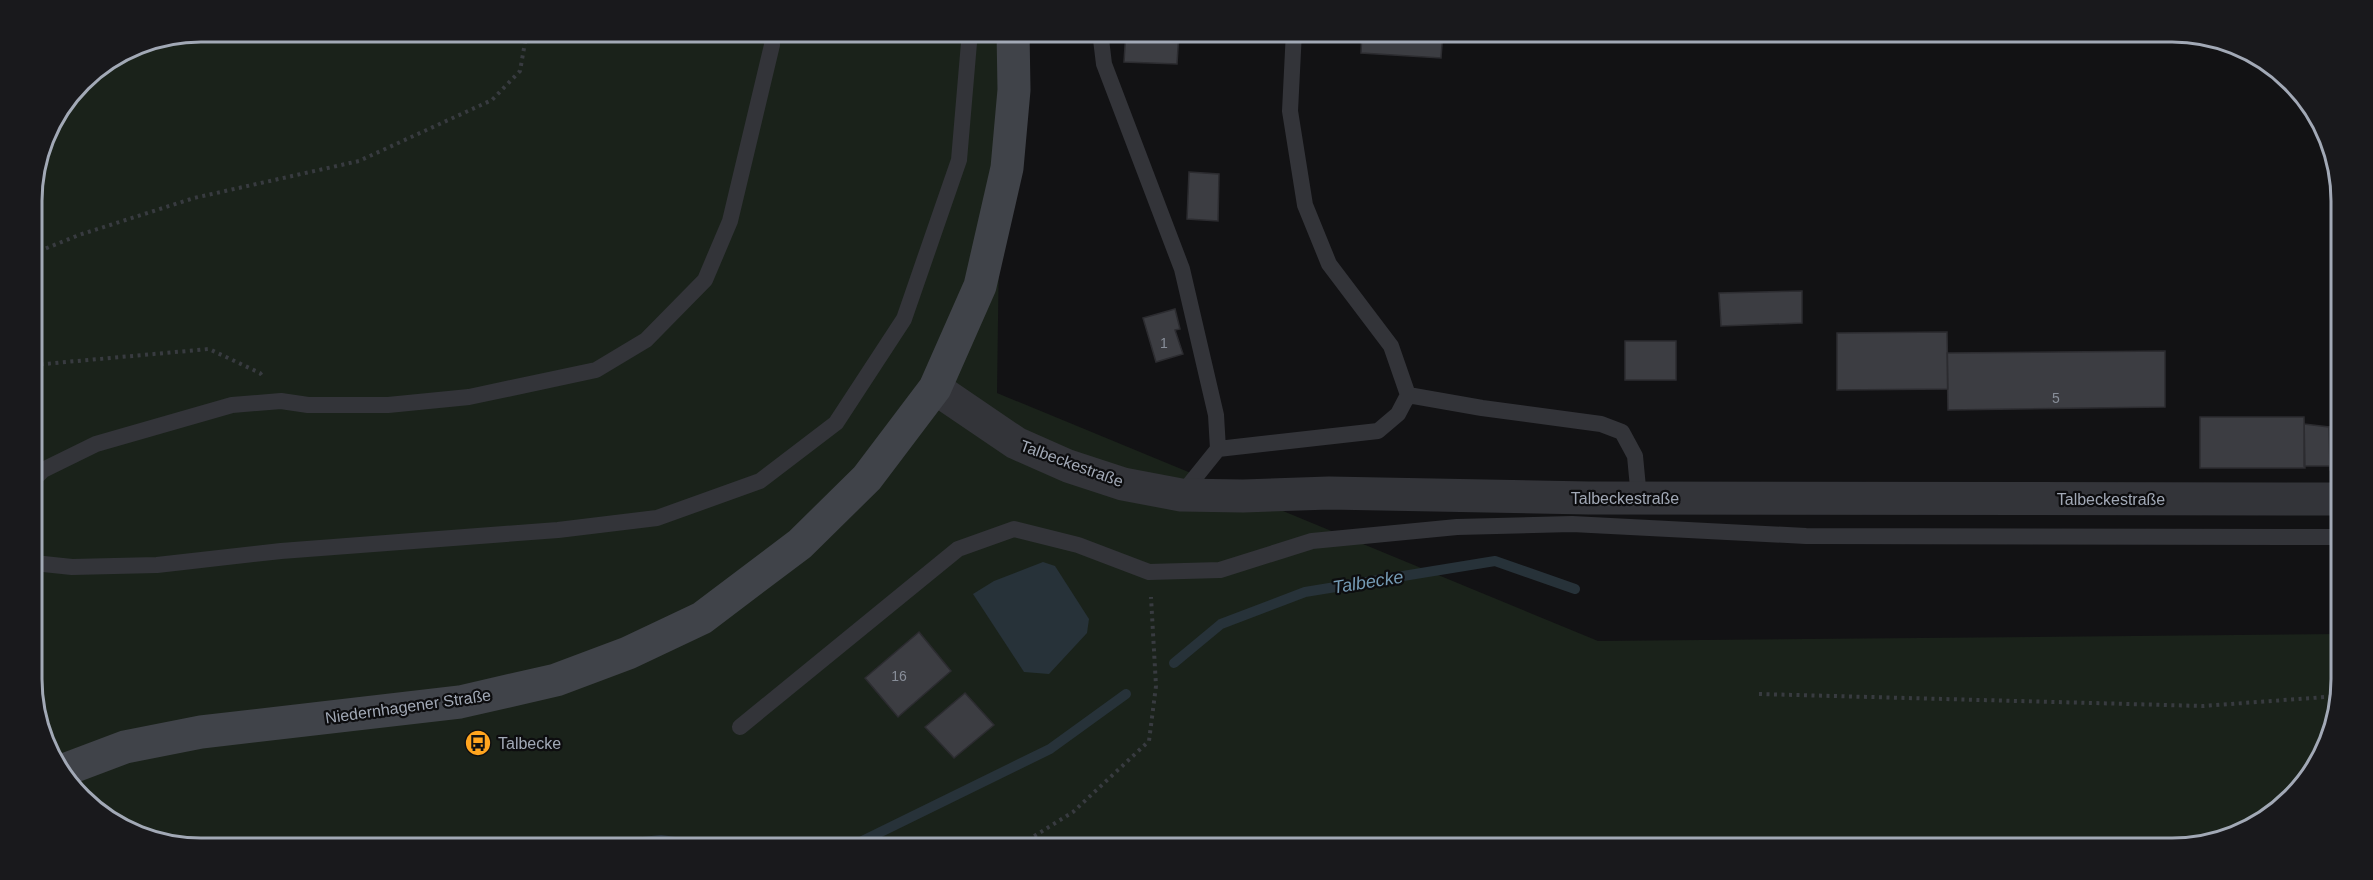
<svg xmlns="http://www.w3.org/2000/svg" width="2373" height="880" font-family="Arial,sans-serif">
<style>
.green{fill:#1a221a}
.water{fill:#273239}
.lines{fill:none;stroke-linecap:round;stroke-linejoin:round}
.stream{stroke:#273239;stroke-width:10}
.building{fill:#3c3d42;stroke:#2c2c30;stroke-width:1.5}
.path{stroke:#383b40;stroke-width:4;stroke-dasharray:3 4.5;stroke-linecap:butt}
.service{stroke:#333439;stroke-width:16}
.minor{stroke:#333439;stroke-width:33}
.secondary{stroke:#404349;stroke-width:33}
.labels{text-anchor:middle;stroke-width:4.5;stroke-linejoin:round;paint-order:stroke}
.number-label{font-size:14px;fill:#888e99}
.street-label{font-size:16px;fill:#a2a9b6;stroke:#0d0d0f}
.poi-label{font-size:16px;fill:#a2a9b6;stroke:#0d0d0f;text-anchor:start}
.water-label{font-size:18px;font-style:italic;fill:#759bb5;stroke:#0d0d0f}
.rim{fill:none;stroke:#a2a9b6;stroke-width:3}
</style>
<rect width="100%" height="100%" fill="#121214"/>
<path class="green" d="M 201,31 L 1002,32 L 997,393 L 1598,641 L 2341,634 L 2341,679 L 2333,733 L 2275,814 L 2183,848 L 201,848 L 147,840 L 74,791 L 35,712 L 32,190 L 49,126 L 89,74 L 137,44 Z"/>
<path class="water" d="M 1043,562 L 1055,566 L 1089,619 L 1087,633 L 1049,674 L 1024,672 L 973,594 L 994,581 Z"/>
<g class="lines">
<path class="stream" d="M 1174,663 L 1221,624 L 1305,592 L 1495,561 L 1575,589
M 589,848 L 661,840 L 717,848
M 848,848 L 1050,749 L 1126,694"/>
</g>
<path class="building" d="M 1126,31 L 1179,31 L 1177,64 L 1124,62 Z
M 1362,31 L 1443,31 L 1441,58 L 1361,53 Z
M 1189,172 L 1219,174 L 1218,221 L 1187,219 Z
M 1802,291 L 1802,323 L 1721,326 L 1719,293 Z
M 1175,309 L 1180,329 L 1175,330 L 1183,354 L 1156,362 L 1143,318 Z
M 1947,332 L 1948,389 L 1837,390 L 1837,333 Z
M 1625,341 L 1676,341 L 1676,380 L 1625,380 Z
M 2165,351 L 2165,407 L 1948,410 L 1947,353 Z
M 2200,417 L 2304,417 L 2305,468 L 2200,468 Z
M 2304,424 L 2329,427 L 2330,466 L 2304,466 Z
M 2341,426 L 2341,470 L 2330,470 L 2329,427 Z
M 919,632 L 951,671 L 898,717 L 865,678 Z
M 965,693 L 994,725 L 954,758 L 925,727 Z"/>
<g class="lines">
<path class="path" d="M 32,254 L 79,235 L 194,198 L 359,161 L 492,100 L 520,71 L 527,31
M 33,365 L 209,349 L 260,373 L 264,378
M 1759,694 L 2203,706 L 2339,696
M 1015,848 L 1073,812 L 1149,741 L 1156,686 L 1151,597"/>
<path class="service" d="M 1100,31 L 1104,64 L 1182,269 L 1216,415 L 1218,449 L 1378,431 L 1398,414 L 1408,395
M 1294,31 L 1290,111 L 1305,205 L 1329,264 L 1391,346 L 1408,395 L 1482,408 L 1601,424 L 1622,432 L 1635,456 L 1639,498
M 33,480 L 43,470 L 96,444 L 232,405 L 281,401 L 308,405 L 388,405 L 469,397 L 596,370 L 646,340 L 705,280 L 730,221 L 772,45 L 771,31
M 1181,495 L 1218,449
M 34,563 L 72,567 L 157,565 L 281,551 L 558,530 L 657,518 L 760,481 L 836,423 L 904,319 L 959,160 L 970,31
M 740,727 L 958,549 L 1014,529 L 1078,545 L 1149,572 L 1220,570 L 1312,541 L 1457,527 L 1572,524 L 1806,536 L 2341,537"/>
<path class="minor" d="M 935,388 L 1016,443 L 1068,466 L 1123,484 L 1181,495 L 1243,496 L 1329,493 L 1589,498 L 2341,499"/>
<path class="secondary" d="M 64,770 L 125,747 L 201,732 L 460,702 L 556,680 L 628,653 L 702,618 L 800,544 L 867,478 L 935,388 L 980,286 L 1007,168 L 1014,90 L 1013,31"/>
</g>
<defs>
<g id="bus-disc" transform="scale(1.35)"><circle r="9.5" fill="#ffa51f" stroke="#0d0d0f"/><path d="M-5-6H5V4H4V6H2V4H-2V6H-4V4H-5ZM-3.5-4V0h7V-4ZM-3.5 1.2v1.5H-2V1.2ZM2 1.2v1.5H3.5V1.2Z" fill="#111"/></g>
</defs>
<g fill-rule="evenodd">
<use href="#bus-disc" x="478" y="743"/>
</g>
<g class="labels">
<g class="number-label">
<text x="1164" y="348">1</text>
<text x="2056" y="403">5</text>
<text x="899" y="681">16</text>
</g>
<g class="street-label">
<text transform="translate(1072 463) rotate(20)" y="6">Talbeckestraße</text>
<text x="1625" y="504">Talbeckestraße</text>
<text x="2111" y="505">Talbeckestraße</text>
<text transform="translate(408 706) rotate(-8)" y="6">Niedernhagener Straße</text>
</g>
<g class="poi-label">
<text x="498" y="749">Talbecke</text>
</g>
<g class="water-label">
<text transform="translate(1368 582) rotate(-9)" y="6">Talbecke</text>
</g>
</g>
<path d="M0 0H2373V880H0ZM201 42H2172A159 159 0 0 1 2331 201V679A159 159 0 0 1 2172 838H201A159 159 0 0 1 42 679V201A159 159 0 0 1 201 42Z" fill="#19191c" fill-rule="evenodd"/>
<path class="rim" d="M201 42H2172A159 159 0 0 1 2331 201V679A159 159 0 0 1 2172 838H201A159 159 0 0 1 42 679V201A159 159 0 0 1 201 42Z"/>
</svg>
